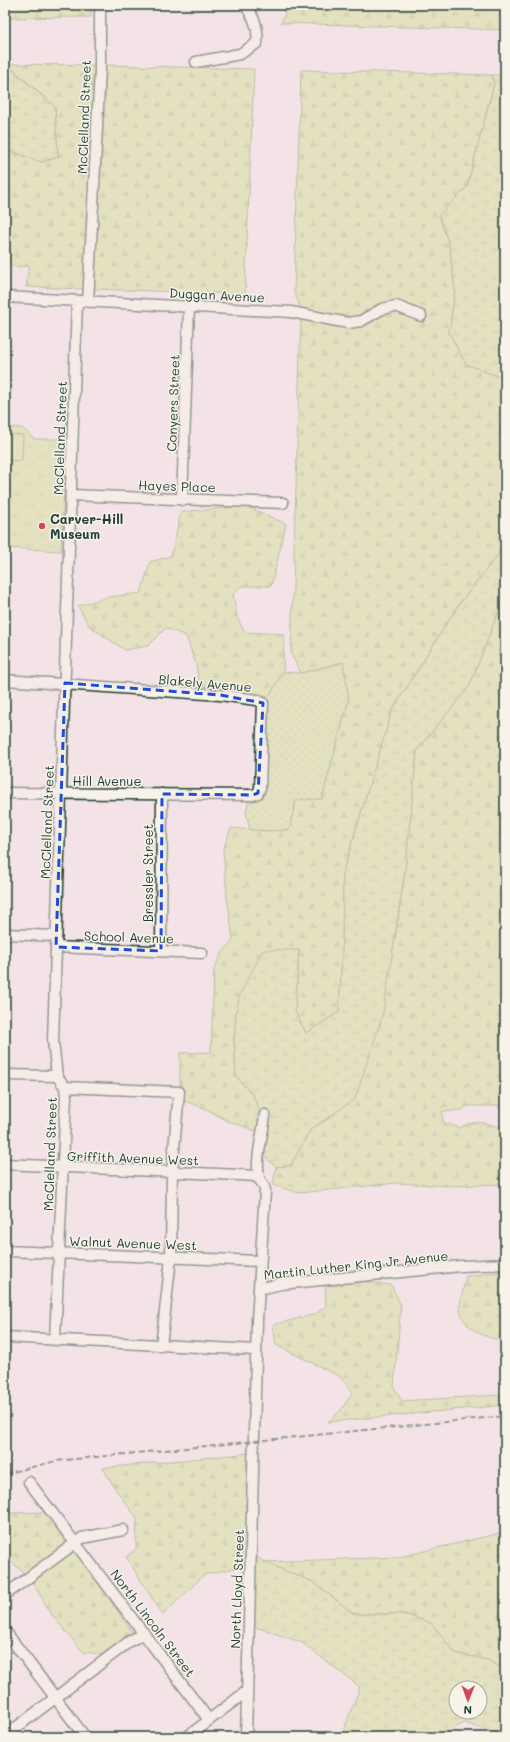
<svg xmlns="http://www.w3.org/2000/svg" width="510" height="1742" font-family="Mali,sans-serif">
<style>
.grass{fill:url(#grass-dots);stroke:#768e63}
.forest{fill:url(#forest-firs);stroke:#768e63}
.wetland{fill:url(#wetland-marsh);stroke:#768e63;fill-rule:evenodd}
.park{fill:url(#park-tufts);stroke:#768e63}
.pitch{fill:#cede92;stroke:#768e63}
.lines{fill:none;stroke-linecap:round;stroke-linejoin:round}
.minor-casing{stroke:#1f3d34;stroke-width:13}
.minor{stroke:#f7f3e8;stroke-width:10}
.rail{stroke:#1f3d34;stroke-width:2;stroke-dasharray:6 3;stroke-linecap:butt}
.marked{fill:none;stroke:#1d4ed8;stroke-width:3;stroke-dasharray:8 5;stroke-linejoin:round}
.poi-dot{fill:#d1495b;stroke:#f7f3e8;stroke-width:1.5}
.labels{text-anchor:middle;stroke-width:3;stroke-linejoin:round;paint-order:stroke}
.street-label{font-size:13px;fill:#1f3d34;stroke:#f7f3e8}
.poi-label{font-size:13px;font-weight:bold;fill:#1f3d34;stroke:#f7f3e8;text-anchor:start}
</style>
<defs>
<pattern id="grass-dots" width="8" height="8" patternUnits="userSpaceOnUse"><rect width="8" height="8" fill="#cede92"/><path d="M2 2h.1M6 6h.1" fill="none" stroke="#b0bf7e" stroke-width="1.8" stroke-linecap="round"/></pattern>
<pattern id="forest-firs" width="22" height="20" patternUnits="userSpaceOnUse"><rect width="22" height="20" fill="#cede92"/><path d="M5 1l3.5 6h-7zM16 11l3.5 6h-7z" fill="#b0bf7e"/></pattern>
<pattern id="wetland-marsh" width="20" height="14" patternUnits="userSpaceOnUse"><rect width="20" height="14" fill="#cede92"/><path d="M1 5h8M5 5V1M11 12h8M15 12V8" fill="none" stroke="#b0bf7e"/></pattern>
<pattern id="park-tufts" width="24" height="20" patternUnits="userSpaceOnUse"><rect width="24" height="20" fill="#cede92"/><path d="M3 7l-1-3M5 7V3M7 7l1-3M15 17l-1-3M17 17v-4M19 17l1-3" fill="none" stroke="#b0bf7e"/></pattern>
</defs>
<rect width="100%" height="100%" fill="#f4e3e6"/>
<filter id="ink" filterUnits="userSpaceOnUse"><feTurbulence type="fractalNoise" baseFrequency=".025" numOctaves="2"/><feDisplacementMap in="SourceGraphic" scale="8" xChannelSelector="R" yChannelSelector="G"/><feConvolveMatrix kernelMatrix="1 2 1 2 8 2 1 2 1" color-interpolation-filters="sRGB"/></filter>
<g filter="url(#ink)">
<path class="grass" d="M 344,662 L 349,699 L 322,799 L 289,830 L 266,831 L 250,830 L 246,812 L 249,799 L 260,796 L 258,697 L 269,696 L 283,672 L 301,673 Z"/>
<path class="forest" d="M 5,5 L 91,5 L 91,17 L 5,18 Z
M 279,5 L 505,5 L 505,30 L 281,23 L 285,13 Z
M 7,64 L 96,65 L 85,289 L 26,287 L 29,266 L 5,267 L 5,149 L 41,162 L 58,157 L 55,107 Z
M 103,65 L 254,69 L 245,294 L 92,289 Z
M 301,70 L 492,75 L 494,84 L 467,187 L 439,215 L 450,248 L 455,291 L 449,333 L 467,364 L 505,379 L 505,538 L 497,556 L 457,607 L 392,711 L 343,872 L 342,955 L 339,1012 L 306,1033 L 295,1012 L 299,950 L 236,1013 L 234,1040 L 236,1076 L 253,1095 L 261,1115 L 259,1132 L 228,1121 L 206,1109 L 182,1100 L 180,1089 L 180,1053 L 211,1052 L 214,969 L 222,953 L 233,940 L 227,897 L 223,850 L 231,828 L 266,831 L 289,830 L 296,800 L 322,799 L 349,699 L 343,662 L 301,673 L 291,654 L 301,318 L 347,327 L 379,315 L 411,307 L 368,313 L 353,319 L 301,310 L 294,291 Z
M 246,506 L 286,524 L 271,586 L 241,586 L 233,595 L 237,617 L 244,632 L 284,634 L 283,673 L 269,696 C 246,697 218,695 199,683 L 196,665 L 186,636 L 166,628 L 148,646 L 125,650 L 89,626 L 78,606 L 108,597 L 141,593 L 150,562 L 171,556 L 181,512 Z
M 505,603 L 505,1106 L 467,1106 L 462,1110 L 442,1112 L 443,1122 L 460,1128 C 473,1118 491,1124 505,1129 L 505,1184 L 449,1186 L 397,1183 L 299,1193 L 273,1185 L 276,1167 L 291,1165 L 310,1130 L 334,1115 L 395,939 L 405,871 L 417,750 L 469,687 L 499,610 Z
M 505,1271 L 505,1340 C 487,1339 463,1330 460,1309 C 459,1302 465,1284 466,1276 Z
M 361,1281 L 391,1285 L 401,1305 L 394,1387 L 402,1401 L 498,1395 L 505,1392 L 505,1405 L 328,1422 L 341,1410 L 353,1392 L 339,1376 L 276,1345 L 273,1325 L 315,1314 L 326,1306 L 325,1286 Z
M 505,1426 L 505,1469 L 500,1427 Z
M 250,1453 L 247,1565 L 204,1575 L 163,1615 L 126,1557 L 136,1549 L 137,1518 L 116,1490 L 103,1468 Z
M 48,1512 L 70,1541 L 26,1575 L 5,1556 L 5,1513 Z
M 505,1532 L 505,1671 L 488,1660 L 455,1653 L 431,1623 L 404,1614 L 354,1614 L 313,1582 L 264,1562 L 399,1557 Z
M 74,1547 L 134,1635 L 106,1655 L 83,1652 L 52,1615 L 31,1580 Z"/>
<path class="wetland" d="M 5,64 L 55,107 L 58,157 L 41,162 L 5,149 Z
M 492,75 L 505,75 L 505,379 L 466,364 L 449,333 L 455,291 L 450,248 L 439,215 L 467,187 L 494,84 Z
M 505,538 L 505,603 L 499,610 L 469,687 L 417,750 L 405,871 L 383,1014 L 355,1099 L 310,1130 L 291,1165 L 275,1167 L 264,1155 L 269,1112 L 262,1111 L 261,1115 L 253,1095 L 236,1076 L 234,1040 L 236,1013 L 240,994 L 263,950 L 299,950 L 295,1012 L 306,1033 L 339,1012 L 342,955 L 343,872 L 392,711 L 457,607 L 497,556 Z
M 254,1554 L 264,1562 L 313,1582 L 354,1614 L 404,1614 L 431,1623 L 455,1653 L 488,1660 L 505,1671 L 505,1736 L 464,1723 L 439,1737 L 341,1737 L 360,1687 L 301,1642 L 252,1626 ZM 456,1688 L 480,1688 L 480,1712 L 456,1712 Z"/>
<path class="park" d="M 5,427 L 22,428 L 34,439 L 66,439 L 61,551 L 5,548 Z"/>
<path class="pitch" d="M 5,434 L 23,435 L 22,461 L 5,460 Z"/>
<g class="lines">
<g class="minor-casing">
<path id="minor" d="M 196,62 L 240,54 L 257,43 C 259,28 254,17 245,5
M 5,297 L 291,312 L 348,323 L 361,321 L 382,309 L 396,306 L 421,316
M 88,302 L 100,69 L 100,5
M 71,495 L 283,503
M 182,500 L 189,307
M 5,680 L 220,695 L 257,700 L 263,703 L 260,788 L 258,793 L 253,795 L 5,793
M 5,934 L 56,936
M 56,947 L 202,953
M 161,951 L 162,794
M 5,1075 L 57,1076
M 65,1087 L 179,1092 L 172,1172 L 171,1258 L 161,1346
M 5,1164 L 239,1175 L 255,1176 L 259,1179
M 5,1251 L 260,1261
M 259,1289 L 281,1284 L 461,1266 L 505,1264
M 5,1337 L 256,1350
M 55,1340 L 66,1097 L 65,1087 L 57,1076 L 53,1041 L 77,301
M 29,1482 L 209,1720
M 5,1595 L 82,1538 L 123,1530
M 5,1631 L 85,1737
M 5,1736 L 130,1641 L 144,1633
M 187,1737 L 247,1691
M 246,1737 L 257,1320 L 265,1191 C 265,1185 260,1182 259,1177 C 255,1159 263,1134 265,1115"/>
</g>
<use href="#minor" class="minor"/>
<path class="rail" d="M 5,1474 L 56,1461 L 505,1416"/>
</g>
</g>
<path d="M0 0H510V1742H0ZM 65,683 L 220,695 L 263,703 L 258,793 L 253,795 L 162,794 L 161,951 L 56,947 Z" fill="#f4e3e6" fill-opacity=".55" fill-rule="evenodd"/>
<path class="marked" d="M 65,683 L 220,695 L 263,703 L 258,793 L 253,795 L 162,794 L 161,951 L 56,947 Z"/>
<circle class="poi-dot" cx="42" cy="526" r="4"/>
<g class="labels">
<g class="street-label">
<text transform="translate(84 117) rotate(-88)" y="5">McClelland Street</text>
<text transform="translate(217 295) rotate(3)" y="5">Duggan Avenue</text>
<text transform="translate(173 403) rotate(-88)" y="5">Conyers Street</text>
<text transform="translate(60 438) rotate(-88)" y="5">McClelland Street</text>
<text transform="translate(177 486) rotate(2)" y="5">Hayes Place</text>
<text transform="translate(205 683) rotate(5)" y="5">Blakely Avenue</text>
<text x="107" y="786">Hill Avenue</text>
<text transform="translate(47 822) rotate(-88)" y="5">McClelland Street</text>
<text transform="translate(148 873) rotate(-90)" y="5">Bressler Street</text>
<text transform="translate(129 937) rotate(2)" y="5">School Avenue</text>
<text transform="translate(50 1154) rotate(-88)" y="5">McClelland Street</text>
<text transform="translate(133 1158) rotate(2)" y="5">Griffith Avenue West</text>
<text transform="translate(133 1243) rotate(2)" y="5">Walnut Avenue West</text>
<text transform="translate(356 1265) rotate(-6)" y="5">Martin Luther King Jr Avenue</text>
<text transform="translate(237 1589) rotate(-88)" y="5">North Lloyd Street</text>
<text transform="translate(153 1623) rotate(53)" y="5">North Lincoln Street</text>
</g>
<g class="poi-label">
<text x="50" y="524">Carver-Hill<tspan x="50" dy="15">Museum</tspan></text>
</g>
</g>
<rect width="510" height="1742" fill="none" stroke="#f7f3e8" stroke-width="20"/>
<rect x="10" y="10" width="490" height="1722" fill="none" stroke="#1f3d34" stroke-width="1.5" filter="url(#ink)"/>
<g transform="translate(468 1700) rotate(181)"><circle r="19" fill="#f7f3e8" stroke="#a1aaa0"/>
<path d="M0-3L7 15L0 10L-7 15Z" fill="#d1495b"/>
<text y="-6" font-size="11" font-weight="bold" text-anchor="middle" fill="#1f3d34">N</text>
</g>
</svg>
